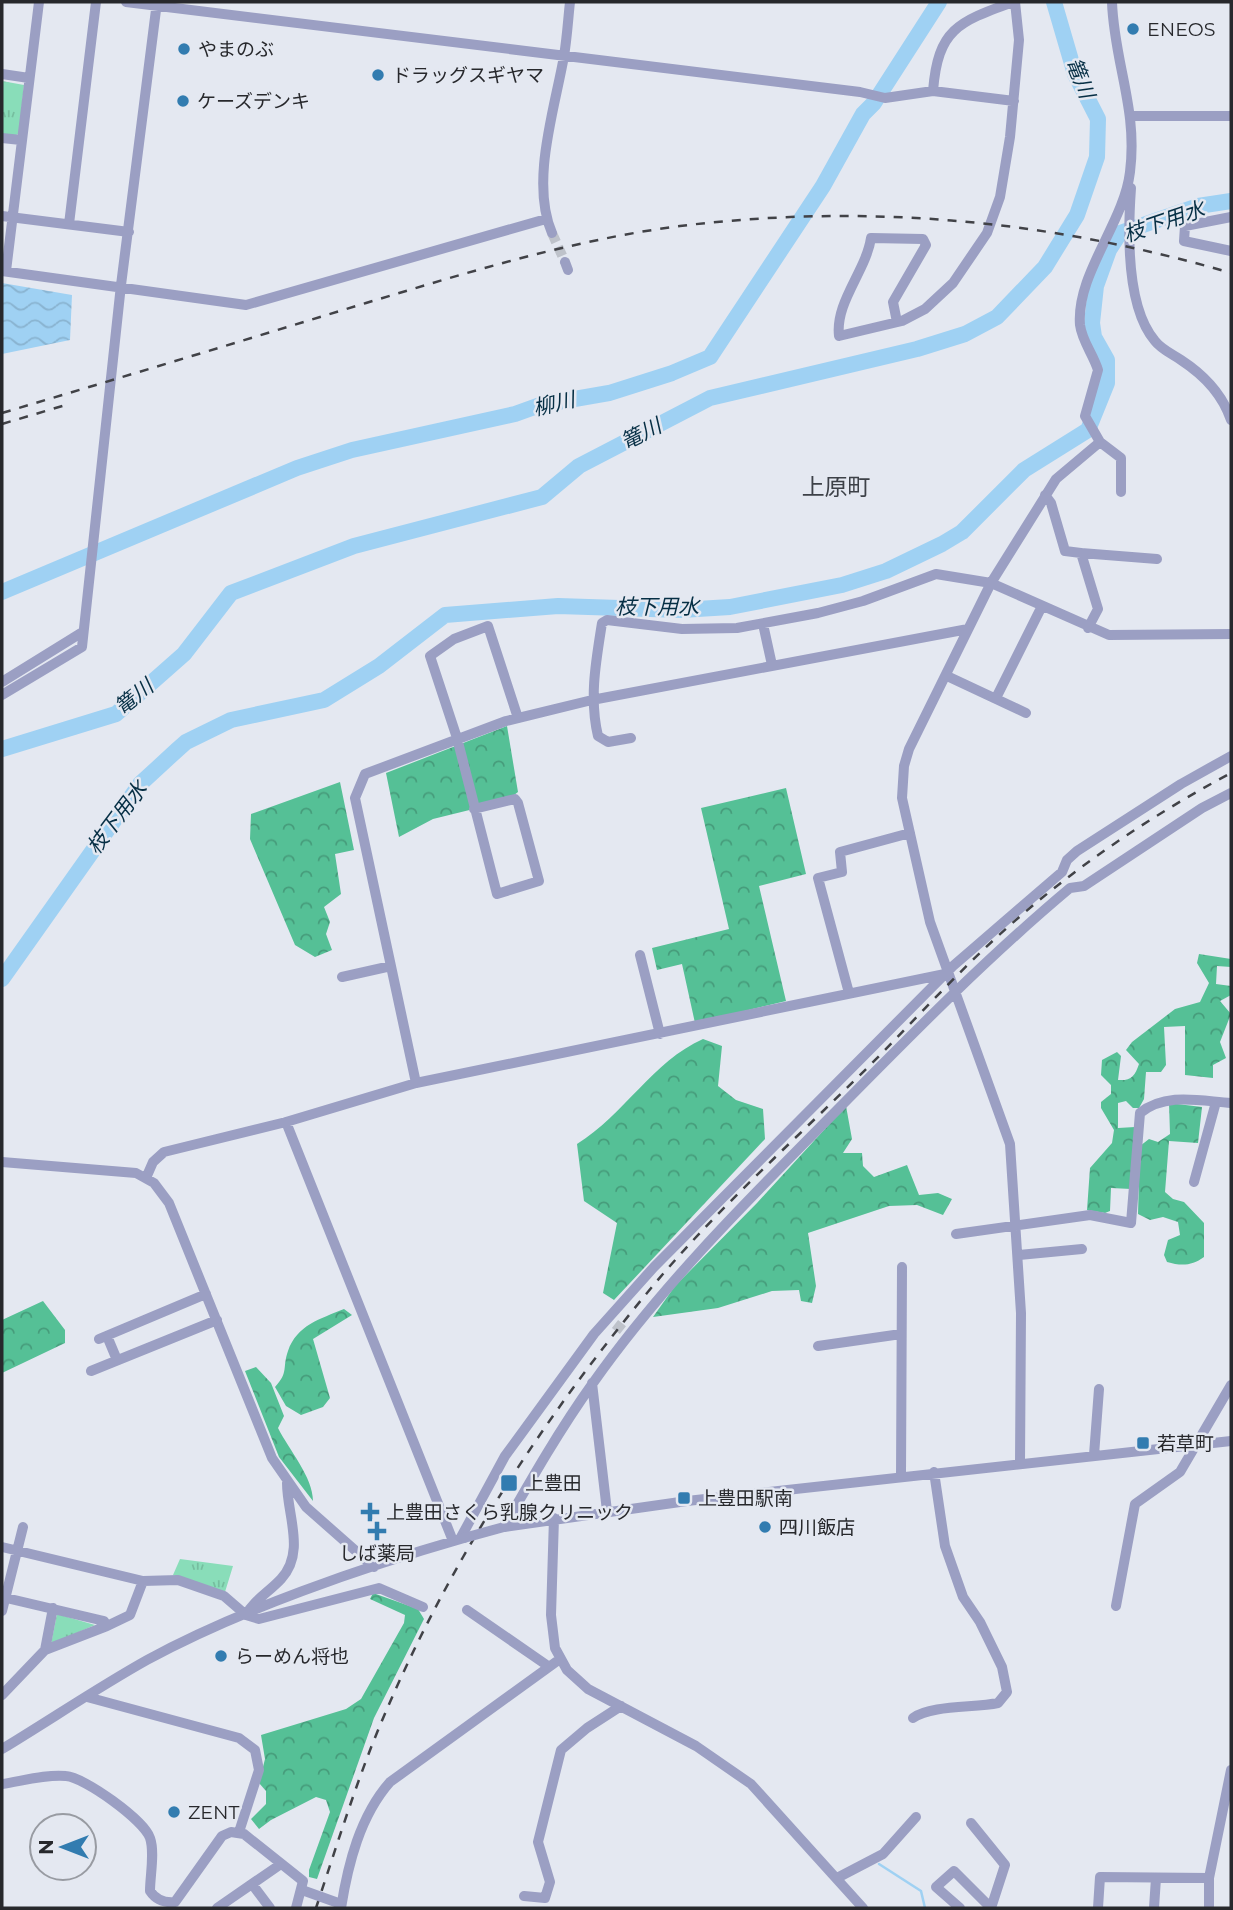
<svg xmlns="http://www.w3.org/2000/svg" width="1233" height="1910" font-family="Montserrat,'Noto Sans JP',sans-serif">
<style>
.forest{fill:url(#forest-crowns)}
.park{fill:url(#park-tufts)}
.water{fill:url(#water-waves)}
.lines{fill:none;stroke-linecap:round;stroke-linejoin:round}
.stream{stroke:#9fd1f3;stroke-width:2.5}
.river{stroke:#9fd1f3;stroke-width:16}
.minor-tunnel{stroke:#bec2ca;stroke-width:10;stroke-dasharray:10 5;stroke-linecap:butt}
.minor{stroke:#9b9fc3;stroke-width:10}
.rail{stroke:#414247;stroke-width:2.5;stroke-dasharray:9 9;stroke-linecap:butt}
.minor-bridge{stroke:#9b9fc3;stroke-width:10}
.poi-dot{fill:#327cb0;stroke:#e4e8f1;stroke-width:2.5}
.labels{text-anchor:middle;stroke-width:5;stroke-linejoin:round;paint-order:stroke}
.poi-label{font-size:19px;fill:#27282c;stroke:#e4e8f1;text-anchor:start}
.water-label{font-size:21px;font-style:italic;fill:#062f45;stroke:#e4e8f1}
.quarter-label{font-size:23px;fill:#3d4148;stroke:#e4e8f1}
</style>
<defs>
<pattern id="forest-crowns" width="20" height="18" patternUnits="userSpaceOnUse" patternTransform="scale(1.75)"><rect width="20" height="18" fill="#55c096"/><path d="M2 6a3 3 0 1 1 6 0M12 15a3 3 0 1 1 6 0" fill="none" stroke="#469c7b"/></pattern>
<pattern id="park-tufts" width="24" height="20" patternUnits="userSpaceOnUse" patternTransform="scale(1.75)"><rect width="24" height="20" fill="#89ddb9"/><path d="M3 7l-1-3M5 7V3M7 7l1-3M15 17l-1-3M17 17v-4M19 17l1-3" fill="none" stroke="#76be9f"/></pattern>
<pattern id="water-waves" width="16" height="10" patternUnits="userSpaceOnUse" patternTransform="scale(1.75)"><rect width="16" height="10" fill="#9fd1f3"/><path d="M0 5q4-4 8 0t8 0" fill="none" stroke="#89b3d0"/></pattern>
</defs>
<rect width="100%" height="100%" fill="#e4e8f1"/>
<path class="forest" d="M 507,726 L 518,792 L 506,801 L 433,819 L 399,837 L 386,773 Z
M 340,782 L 354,850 L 335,854 L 341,894 L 324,907 L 330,922 L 326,934 L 332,950 L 315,957 L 295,945 L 250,839 L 251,814 Z
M 786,788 L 806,874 L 759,886 L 786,1001 L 695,1023 L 682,964 L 657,970 L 652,948 L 729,929 L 701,808 Z
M 1199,954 L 1231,959 L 1231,967 L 1217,966 L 1216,984 L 1231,986 L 1231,995 L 1220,1001 L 1231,1014 L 1220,1042 L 1226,1058 L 1213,1065 L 1213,1078 L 1185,1075 L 1185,1026 L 1164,1027 L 1166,1065 L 1161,1072 L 1146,1072 L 1144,1099 L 1139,1108 L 1133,1108 L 1126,1101 L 1118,1103 L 1118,1128 L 1135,1127 L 1131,1189 L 1111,1188 L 1110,1211 L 1105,1213 L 1087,1210 L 1090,1168 L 1112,1143 L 1114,1130 L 1101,1108 L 1101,1102 L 1111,1094 L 1111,1085 L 1101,1075 L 1102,1060 L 1117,1052 L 1121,1056 L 1118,1080 C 1131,1081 1135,1076 1139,1064 L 1126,1050 L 1132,1042 L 1175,1009 L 1200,1002 L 1209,983 L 1197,963 Z
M 703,1039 L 722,1046 L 718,1086 L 736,1100 L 763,1109 L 765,1139 L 614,1300 L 603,1293 L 617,1223 L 584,1201 L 577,1144 C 624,1115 653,1061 703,1039 Z
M 1169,1103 L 1202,1107 L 1198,1143 L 1169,1141 L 1165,1192 L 1173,1199 L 1184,1202 L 1204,1223 L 1204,1257 C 1192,1266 1181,1266 1167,1262 L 1164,1255 L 1168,1240 L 1180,1235 L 1178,1222 L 1163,1217 L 1150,1220 L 1138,1214 L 1140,1146 L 1149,1139 L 1158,1142 L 1170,1134 Z
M 846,1106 L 852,1139 L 843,1153 L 862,1153 L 863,1166 L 874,1177 L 907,1165 L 919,1195 L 938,1193 L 952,1199 L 943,1215 L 917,1205 L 889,1206 L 808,1233 L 816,1286 L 812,1303 L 801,1301 L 799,1290 L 772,1291 L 718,1308 L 653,1317 L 675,1286 L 757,1203 Z
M 43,1301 L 65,1330 L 65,1343 L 2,1373 L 2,1320 Z
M 344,1309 L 352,1315 L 313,1339 L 330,1398 L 323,1407 L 301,1415 L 286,1406 L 275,1387 C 289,1372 282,1368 288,1351 C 297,1325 320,1319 344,1309 Z
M 256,1367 L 271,1383 L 284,1416 L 278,1428 C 289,1450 313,1477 313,1501 L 279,1457 L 245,1371 Z
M 373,1593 L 418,1609 L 424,1619 L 374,1718 L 317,1879 L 309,1877 L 309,1870 L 330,1812 L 326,1800 L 316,1797 L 271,1820 L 259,1829 L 251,1819 L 266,1804 L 266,1791 L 259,1783 L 265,1759 L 261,1735 L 346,1709 L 361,1699 L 404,1623 L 405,1615 L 370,1599 Z"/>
<path class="park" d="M 2,81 L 24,85 L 19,133 L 15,136 L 2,134 Z
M 180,1559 L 233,1566 L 225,1592 L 173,1575 Z
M 57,1614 L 95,1625 L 51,1644 Z"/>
<path class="water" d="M 2,283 L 72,295 L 70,340 L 2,354 Z"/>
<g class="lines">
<path class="stream" d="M 879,1864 L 921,1891 L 925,1908"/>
<path class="river" d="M 2,592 L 297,468 L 352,450 L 515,414 L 540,405 L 609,393 L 672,373 L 710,357 L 823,186 L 863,114 L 874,103 L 939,2
M 2,749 L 116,714 L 184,654 L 231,593 L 354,546 L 542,497 L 579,466 L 710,398 L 917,349 L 965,334 L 997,317 L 1045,267 L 1077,215 L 1097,157 L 1098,119 L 1075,74 L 1054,2
M 2,979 L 140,784 L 177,750 L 186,742 L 231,720 L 324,700 L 379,666 L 445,615 L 558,606 L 681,610 L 730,607 L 842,585 L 886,571 L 942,544 L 962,532 L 1024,470 L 1088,430 L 1107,383 L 1107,360 L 1094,337 L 1092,323 L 1096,286 L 1109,250 L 1120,233 L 1198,206 L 1231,201"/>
<path class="minor-tunnel" d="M 552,233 L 565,262
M 615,1324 L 624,1331"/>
<path class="minor" d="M 126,2 L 860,92 L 885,98 L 933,91 L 1014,101
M 2,74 L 29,78
M 933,91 C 938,29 958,22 1013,2
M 1132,116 L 1231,116
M 2,138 L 21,140
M 1131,188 C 1128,230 1126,307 1155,341 C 1161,349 1172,354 1181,360 C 1204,375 1222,393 1231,420
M 2,216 L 129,232
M 1231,217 L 1185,226 L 1184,241 L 1231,251
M 69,224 L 96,2
M 552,233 C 530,182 555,108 564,56 C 567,38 568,20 570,2
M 565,262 L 568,270
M 2,271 L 246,305 L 546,219
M 6,271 L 39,2
M 897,322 L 893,302 L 926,245 L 923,239 L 871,238 C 866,271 835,302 839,336 L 902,321 L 925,309 L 953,283 L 987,233 L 1000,197 L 1010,137 L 1019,40 L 1015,2
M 1100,442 L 1121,458 L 1121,492
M 1045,495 L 1051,503 L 1065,551 L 1081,553 L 1098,609 L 1088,628
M 1081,553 L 1157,559
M 763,624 L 772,665
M 947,676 L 1026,713
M 2,682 L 81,633
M 2,695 L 82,647 L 121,285 L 157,2
M 996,698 L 1042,606
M 631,738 L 608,742 L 598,736 C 589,698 596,661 602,623 L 607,620 L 682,629 L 737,628 L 818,613 L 863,601 L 936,574 L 991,583 L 1109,635 L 1231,634
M 474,809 L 515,799 L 518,803 L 539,881 L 497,894 L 457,738 L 430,656 L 454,639 L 488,626 L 518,718
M 640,955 L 660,1034
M 342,977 L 391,966
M 849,993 L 818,878 L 842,872 L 840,852 L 910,833
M 416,1083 L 355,798 L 365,774 L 506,721 L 592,700 L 968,629
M 286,1122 L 453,1541
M 2,1162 L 136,1173 L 154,1183 L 169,1203 L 272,1458 L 306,1507 L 374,1567
M 146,1178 L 153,1162 L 164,1152 L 286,1122 L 416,1083 L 945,974
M 1194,1182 L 1216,1102
M 956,1234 L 1090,1215 L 1131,1223 L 1140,1113 C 1166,1092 1200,1101 1231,1103
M 1019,1255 L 1082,1249
M 107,1336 L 117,1360
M 99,1339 L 206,1294
M 818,1346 L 901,1334
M 91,1371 L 217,1320
M 592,1383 L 607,1511
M 1094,1455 L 1099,1389
M 1020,1462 L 1021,1313 L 1010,1144 L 930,922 L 902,798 L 904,766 L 909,749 L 991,583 L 1056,479 L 1100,442 L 1085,416 L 1098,370 C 1093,354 1082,341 1080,325 C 1076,274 1124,223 1130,172 C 1138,109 1114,62 1112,2
M 901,1477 L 902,1267
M 554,1518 L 551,1615 L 555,1648 L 567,1670 L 588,1689 L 696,1746 L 751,1784 L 863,1908
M 504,1527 C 532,1478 560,1429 593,1383 C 665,1281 756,1192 844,1103 C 917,1029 990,955 1070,888 L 1084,886 L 1202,808 L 1231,793
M 504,1527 L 687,1501 L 1231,1441
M 460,1539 L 505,1456 L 594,1334 L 654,1267 L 953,966 L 1062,872 L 1067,860 L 1077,851 L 1181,784 L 1231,756
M 2,1547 L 143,1581 L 178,1580 L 224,1596 L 246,1615 L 259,1619 L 379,1588 L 423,1607
M 2,1597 L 104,1621 L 107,1626 L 130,1615 L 143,1581
M 1116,1606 L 1135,1504 L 1180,1472 L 1231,1385
M 467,1610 L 548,1666
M 2,1611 L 23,1527
M 246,1615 C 254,1600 269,1592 281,1579 C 306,1552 287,1515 287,1483
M 45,1650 L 107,1626
M 2,1695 L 45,1650 L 53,1608
M 87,1697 L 239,1738 L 255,1750 L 259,1770 L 239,1832
M 913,1718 C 931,1705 974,1708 998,1703 L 1007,1692 L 1002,1667 L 980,1622 L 963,1597 L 945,1546 L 934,1472
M 2,1749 C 50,1720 97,1688 147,1660 C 239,1610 363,1567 464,1538
M 2,1784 C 22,1781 46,1774 66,1776 C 84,1777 144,1820 150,1838 C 155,1852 150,1876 150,1891 C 156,1900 165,1903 175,1902 L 222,1836 L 231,1832 L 244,1834 L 303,1881 L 296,1908
M 971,1823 L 1005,1865 L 991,1908
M 837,1878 L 883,1854 L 916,1817
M 252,1884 L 270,1908
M 524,1896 L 545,1898 L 550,1882 L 538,1842 L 561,1750 L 587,1728 L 621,1706
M 217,1908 L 281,1864
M 341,1908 C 348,1864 360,1816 390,1782 L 560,1659
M 960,1908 L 936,1887 L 954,1871 L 991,1908
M 1098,1908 L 1100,1877 L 1209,1878
M 1154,1908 L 1156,1878
M 1209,1908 L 1209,1878 L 1231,1770"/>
<path class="rail" d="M 2,413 C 123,377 245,340 366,303 C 469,272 572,240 680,226 C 867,203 1050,220 1231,273
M 2,424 L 69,404
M 316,1908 C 334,1854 351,1799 372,1745 C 438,1580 534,1430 647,1293 C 710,1216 786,1148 856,1079 C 899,1037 939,992 982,951 C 1056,880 1141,821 1231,773"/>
<path class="minor-bridge" d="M 464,1538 L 504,1527
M 302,1890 L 341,1904"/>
</g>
<g class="poi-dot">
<circle cx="1133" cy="29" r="7"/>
<circle cx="184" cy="49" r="7"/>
<circle cx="378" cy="75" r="7"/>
<circle cx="183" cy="101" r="7"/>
<rect x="1136" y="1436" width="14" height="14" rx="3.5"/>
<rect x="500" y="1474" width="18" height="18" rx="3.5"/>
<rect x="677" y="1491" width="14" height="14" rx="3.5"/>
<path d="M366.5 1501.5h7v7h7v7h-7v7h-7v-7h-7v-7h7z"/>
<circle cx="765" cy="1527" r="7"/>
<path d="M373.5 1520.5h7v7h7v7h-7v7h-7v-7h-7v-7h7z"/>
<circle cx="221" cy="1656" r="7"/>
<circle cx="174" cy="1812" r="7"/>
</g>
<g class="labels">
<g class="poi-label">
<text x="1147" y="36">ENEOS</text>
<text x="198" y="56">やまのぶ</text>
<text x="392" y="82">ドラッグスギヤマ</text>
<text x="197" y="108">ケーズデンキ</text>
<text x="1157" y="1450">若草町</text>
<text x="525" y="1490">上豊田</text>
<text x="698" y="1505">上豊田駅南</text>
<text x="386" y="1519">上豊田さくら乳腺クリニック</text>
<text x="779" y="1534">四川飯店</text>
<text x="377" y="1560" text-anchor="middle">しば薬局</text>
<text x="235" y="1663">らーめん将也</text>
<text x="188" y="1819">ZENT</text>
</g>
<g class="water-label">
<text transform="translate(1080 78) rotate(68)" y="7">篭川</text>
<text transform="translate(1164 222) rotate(-19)" y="7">枝下用水</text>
<text transform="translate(554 404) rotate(-13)" y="7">柳川</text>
<text transform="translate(641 434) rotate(-27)" y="7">篭川</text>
<text x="657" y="614">枝下用水</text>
<text transform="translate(134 697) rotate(-39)" y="7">篭川</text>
<text transform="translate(117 818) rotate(-53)" y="7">枝下用水</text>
</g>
<g class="quarter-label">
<text x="836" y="495">上原町</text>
</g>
</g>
<rect width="1233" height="1910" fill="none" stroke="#27282c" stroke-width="7"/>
<g transform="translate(63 1847) rotate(270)"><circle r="33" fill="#e4e8f1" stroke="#989ba2" stroke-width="2"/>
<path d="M0-5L12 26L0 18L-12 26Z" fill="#327cb0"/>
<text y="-10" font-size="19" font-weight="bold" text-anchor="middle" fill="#27282c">N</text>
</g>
</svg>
